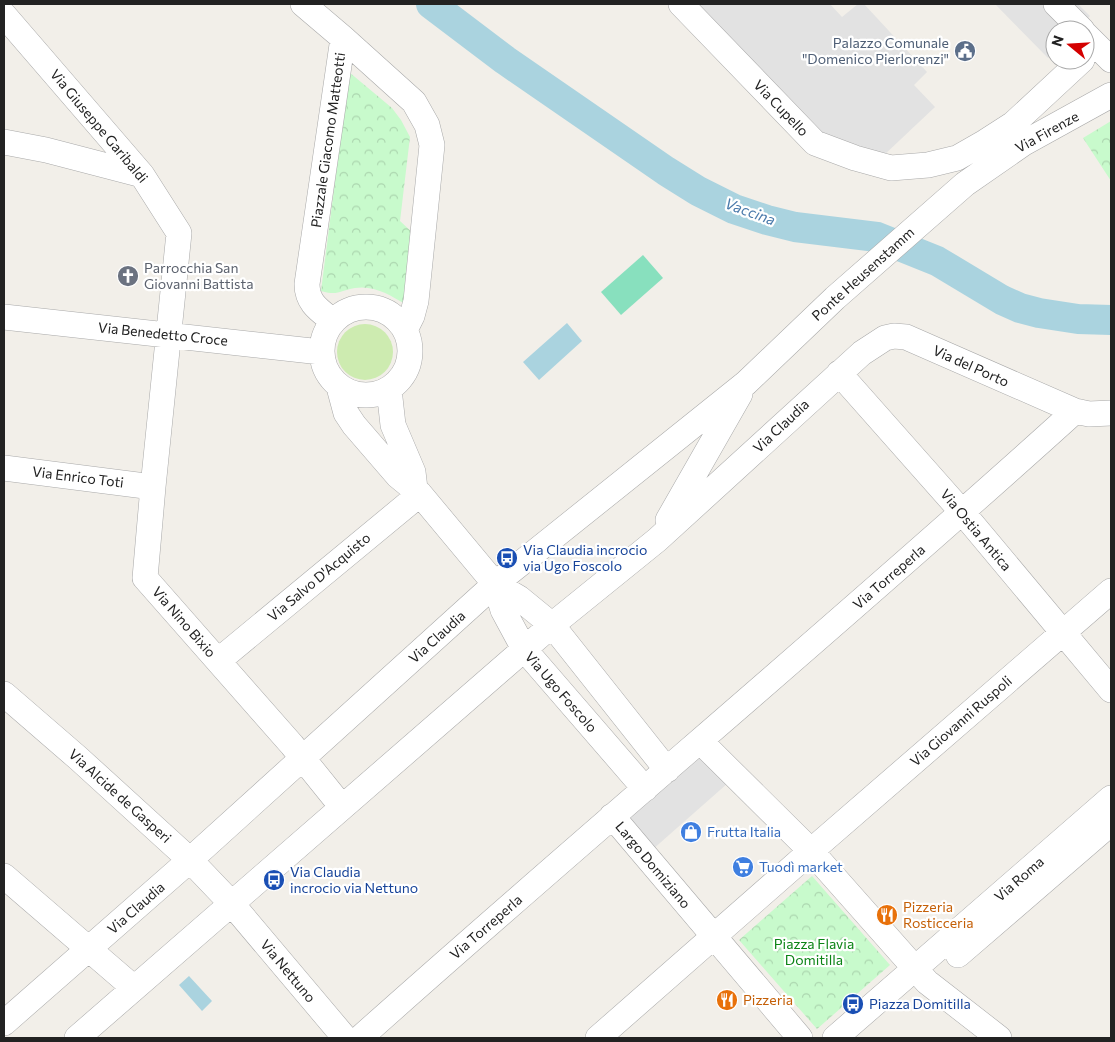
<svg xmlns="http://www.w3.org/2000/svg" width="1115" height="1042" font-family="Commissioner,sans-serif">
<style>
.grass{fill:#cdebb0}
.park{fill:url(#park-crowns)}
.pitch{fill:#88e0be}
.parking{fill:#e2e2e2}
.water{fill:#aad3df}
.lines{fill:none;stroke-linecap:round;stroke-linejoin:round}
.river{stroke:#aad3df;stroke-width:30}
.minor-casing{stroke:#a9a9a9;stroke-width:26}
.minor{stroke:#fff;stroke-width:25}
.labels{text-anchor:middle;stroke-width:4.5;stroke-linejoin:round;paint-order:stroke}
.service-label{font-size:14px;fill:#4e5e75;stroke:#fff;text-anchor:end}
.street-label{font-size:14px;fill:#222;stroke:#fff}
.worship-label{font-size:14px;fill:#5b616d;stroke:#fff;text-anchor:start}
.transit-label{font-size:14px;fill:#164399;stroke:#fff;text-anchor:start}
.shop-label{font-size:14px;fill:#366cbe;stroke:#fff;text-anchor:start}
.food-label{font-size:14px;fill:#c56008;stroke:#fff;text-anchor:start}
.park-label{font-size:14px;fill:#0c8416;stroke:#fff}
.water-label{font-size:15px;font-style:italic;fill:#4a7aab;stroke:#fff}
</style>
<defs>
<pattern id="park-crowns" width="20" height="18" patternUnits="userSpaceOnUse" patternTransform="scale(1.25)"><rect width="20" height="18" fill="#c8facc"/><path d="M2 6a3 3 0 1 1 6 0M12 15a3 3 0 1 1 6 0" fill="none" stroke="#acd6af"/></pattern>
</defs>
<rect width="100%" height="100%" fill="#f2efe9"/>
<path class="grass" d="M337 352a28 28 0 1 1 56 0a28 28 0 1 1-56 0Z"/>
<path class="park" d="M 349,72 L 392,108 L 401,120 L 410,137 L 400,221 L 414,234 L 405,304 C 390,295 374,285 355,288 C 338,291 339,296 321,291 Z
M 1111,121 L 1111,181 L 1083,138 Z
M 812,876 L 890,965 L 817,1029 L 739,940 Z"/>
<path class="pitch" d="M 643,255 L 663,278 L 621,315 L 601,292 Z"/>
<path class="parking" d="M 693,4 L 830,4 L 842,17 L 858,4 L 864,4 L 927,72 L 914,85 L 935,107 L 883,156 L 820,133 Z
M 995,4 L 1078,4 L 1090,16 L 1076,30 L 1055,30 L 1055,51 L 1048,58 Z
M 699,750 L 728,783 L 652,850 L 623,816 Z"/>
<path class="water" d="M 567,323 L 582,341 L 539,380 L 523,362 Z
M 189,976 L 212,1001 L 202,1011 L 179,985 Z"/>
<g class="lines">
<path class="river" d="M 431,4 L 505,60 L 666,171 L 698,191 L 734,209 L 767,220 L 795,227 L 877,237 L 937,261 L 1002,300 L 1020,308 L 1039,313 L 1078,319 L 1111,320"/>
<g class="minor-casing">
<path id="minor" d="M 303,4 L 343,38
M 681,4 L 815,143 L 855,158 L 891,168 L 928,165 L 957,158 L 985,142 L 1013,124 L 1082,60
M 1056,4 L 1082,30
M 4,15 L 142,175 L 179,233 L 153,487 L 145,578 L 292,745 L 342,807
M 1085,34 L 1111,60
M 4,142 L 46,150 L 142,175
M322 351a44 44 0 1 1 88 0a44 44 0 1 1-88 0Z
M 4,317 L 321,352
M 333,321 C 319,310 307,303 307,284 L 343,38 L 414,102 L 427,125 L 432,145 L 416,301 L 412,316 L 405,330
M 839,373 L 963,513 L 1111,690
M 339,387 L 346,413 L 354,425 L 398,476 L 420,494 L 495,584 L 503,610 L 524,649 L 645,789
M 389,389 L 393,425 L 413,472 L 415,489
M 4,468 L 153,487
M 668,520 L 740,394
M 495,584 L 519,598 L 552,625 L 667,770
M 218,661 L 420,494
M 4,694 L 78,758 L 190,860 L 232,904 L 345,1038
M 700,741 L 811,851 L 927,982 L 999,1038
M 612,816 L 800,1038
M 4,876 L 134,988
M 958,955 L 1111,823
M 4,1023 L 190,860 L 495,584 L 746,383 L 835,298 L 965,184 L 1024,143 L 1111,95
M 77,1038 L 552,625 L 657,540 L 862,353 L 885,338 L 894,336 L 906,337 L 1075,411 L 1089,414 L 1111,413
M 360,1038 C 596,827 840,624 1075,411
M 598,1038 L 811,851 L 1111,591
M 835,1038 L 1111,798"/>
</g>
<use href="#minor" class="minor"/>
</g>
<defs>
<g id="civic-disc" transform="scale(1.125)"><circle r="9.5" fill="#5c6f8a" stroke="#fff"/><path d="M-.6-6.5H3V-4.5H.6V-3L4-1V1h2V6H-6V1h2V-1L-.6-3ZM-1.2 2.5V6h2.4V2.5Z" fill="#fff"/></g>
<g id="church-disc" transform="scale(1.125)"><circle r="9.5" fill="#6b7280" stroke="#fff"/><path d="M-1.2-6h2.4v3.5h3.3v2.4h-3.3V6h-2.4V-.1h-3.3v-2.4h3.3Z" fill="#fff"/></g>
<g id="bus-disc" transform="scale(1.125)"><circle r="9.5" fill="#1a4fb4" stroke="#fff"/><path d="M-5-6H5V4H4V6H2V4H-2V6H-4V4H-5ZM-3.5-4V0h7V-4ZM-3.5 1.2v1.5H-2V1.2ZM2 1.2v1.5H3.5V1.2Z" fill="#fff"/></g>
<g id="shop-disc" transform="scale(1.125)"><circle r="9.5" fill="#3f7fe0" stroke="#fff"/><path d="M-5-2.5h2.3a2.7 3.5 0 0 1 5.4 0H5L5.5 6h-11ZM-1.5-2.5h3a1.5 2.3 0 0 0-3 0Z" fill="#fff"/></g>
<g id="supermarket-disc" transform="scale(1.125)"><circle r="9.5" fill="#3f7fe0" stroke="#fff"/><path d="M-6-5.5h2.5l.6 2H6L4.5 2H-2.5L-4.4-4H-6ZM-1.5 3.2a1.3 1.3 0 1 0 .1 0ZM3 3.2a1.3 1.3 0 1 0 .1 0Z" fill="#fff"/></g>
<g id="restaurant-disc" transform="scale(1.125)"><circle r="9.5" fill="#e8710a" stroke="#fff"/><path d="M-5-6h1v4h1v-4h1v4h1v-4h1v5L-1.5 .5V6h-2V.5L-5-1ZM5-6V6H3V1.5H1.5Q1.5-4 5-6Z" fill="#fff"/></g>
</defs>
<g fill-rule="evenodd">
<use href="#civic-disc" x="965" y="51"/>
<use href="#church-disc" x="128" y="276"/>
<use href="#bus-disc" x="507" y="558"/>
<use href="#shop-disc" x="691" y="832"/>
<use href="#supermarket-disc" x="743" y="867"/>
<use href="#bus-disc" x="274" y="880"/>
<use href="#restaurant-disc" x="887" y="915"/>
<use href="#restaurant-disc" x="727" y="1000"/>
<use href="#bus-disc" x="853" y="1004"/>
</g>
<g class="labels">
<g class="service-label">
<text x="949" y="48">Palazzo Comunale<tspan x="949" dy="16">"Domenico Pierlorenzi"</tspan></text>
</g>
<g class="street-label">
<text transform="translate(781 108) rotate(46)" y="5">Via Cupello</text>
<text transform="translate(99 126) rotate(50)" y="5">Via Giuseppe Garibaldi</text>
<text transform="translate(1047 132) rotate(-29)" y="5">Via Firenze</text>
<text transform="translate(328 140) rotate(-82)" y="5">Piazzale Giacomo Matteotti</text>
<text transform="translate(863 274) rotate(-42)" y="5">Ponte Heusenstamm</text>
<text transform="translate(163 334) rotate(6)" y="5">Via Benedetto Croce</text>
<text transform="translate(971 366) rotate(24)" y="5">Via del Porto</text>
<text transform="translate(781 426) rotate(-43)" y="5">Via Claudia</text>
<text transform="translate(78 477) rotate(7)" y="5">Via Enrico Toti</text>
<text transform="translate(976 530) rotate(50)" y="5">Via Ostia Antica</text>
<text transform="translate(319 577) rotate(-40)" y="5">Via Salvo D'Acquisto</text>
<text transform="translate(889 577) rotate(-41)" y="5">Via Torreperla</text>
<text transform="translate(184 622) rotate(49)" y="5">Via Nino Bixio</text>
<text transform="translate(437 637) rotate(-42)" y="5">Via Claudia</text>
<text transform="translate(561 692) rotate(49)" y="5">Via Ugo Foscolo</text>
<text transform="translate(961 721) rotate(-41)" y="5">Via Giovanni Ruspoli</text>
<text transform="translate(120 796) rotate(42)" y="5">Via Alcide de Gasperi</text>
<text transform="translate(653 865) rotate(50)" y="5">Largo Domiziano</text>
<text transform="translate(1019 879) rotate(-41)" y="5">Via Roma</text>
<text transform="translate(136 908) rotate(-41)" y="5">Via Claudia</text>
<text transform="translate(486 927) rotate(-41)" y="5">Via Torreperla</text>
<text transform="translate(288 971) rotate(50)" y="5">Via Nettuno</text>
</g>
<g class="worship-label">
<text x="144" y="273">Parrocchia San<tspan x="144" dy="16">Giovanni Battista</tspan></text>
</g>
<g class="transit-label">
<text x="523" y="555">Via Claudia incrocio<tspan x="523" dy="16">via Ugo Foscolo</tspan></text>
<text x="290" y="877">Via Claudia<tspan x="290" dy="16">incrocio via Nettuno</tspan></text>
<text x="869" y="1009">Piazza Domitilla</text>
</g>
<g class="shop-label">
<text x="707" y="837">Frutta Italia</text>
<text x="759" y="872">Tuodì market</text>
</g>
<g class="food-label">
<text x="903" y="912">Pizzeria<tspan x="903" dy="16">Rosticceria</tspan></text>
<text x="743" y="1005">Pizzeria</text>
</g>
<g class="park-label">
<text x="814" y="949">Piazza Flavia<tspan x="814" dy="16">Domitilla</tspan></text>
</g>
<g class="water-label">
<text transform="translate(750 212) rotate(20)" y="5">Vaccina</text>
</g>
</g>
<rect width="1115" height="1042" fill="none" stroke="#222222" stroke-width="10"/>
<g transform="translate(1070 45) rotate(288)"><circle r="24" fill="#ffffff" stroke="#a7a7a7"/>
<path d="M0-4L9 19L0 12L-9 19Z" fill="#d40000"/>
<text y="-8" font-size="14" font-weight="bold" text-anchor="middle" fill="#222222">N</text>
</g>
</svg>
